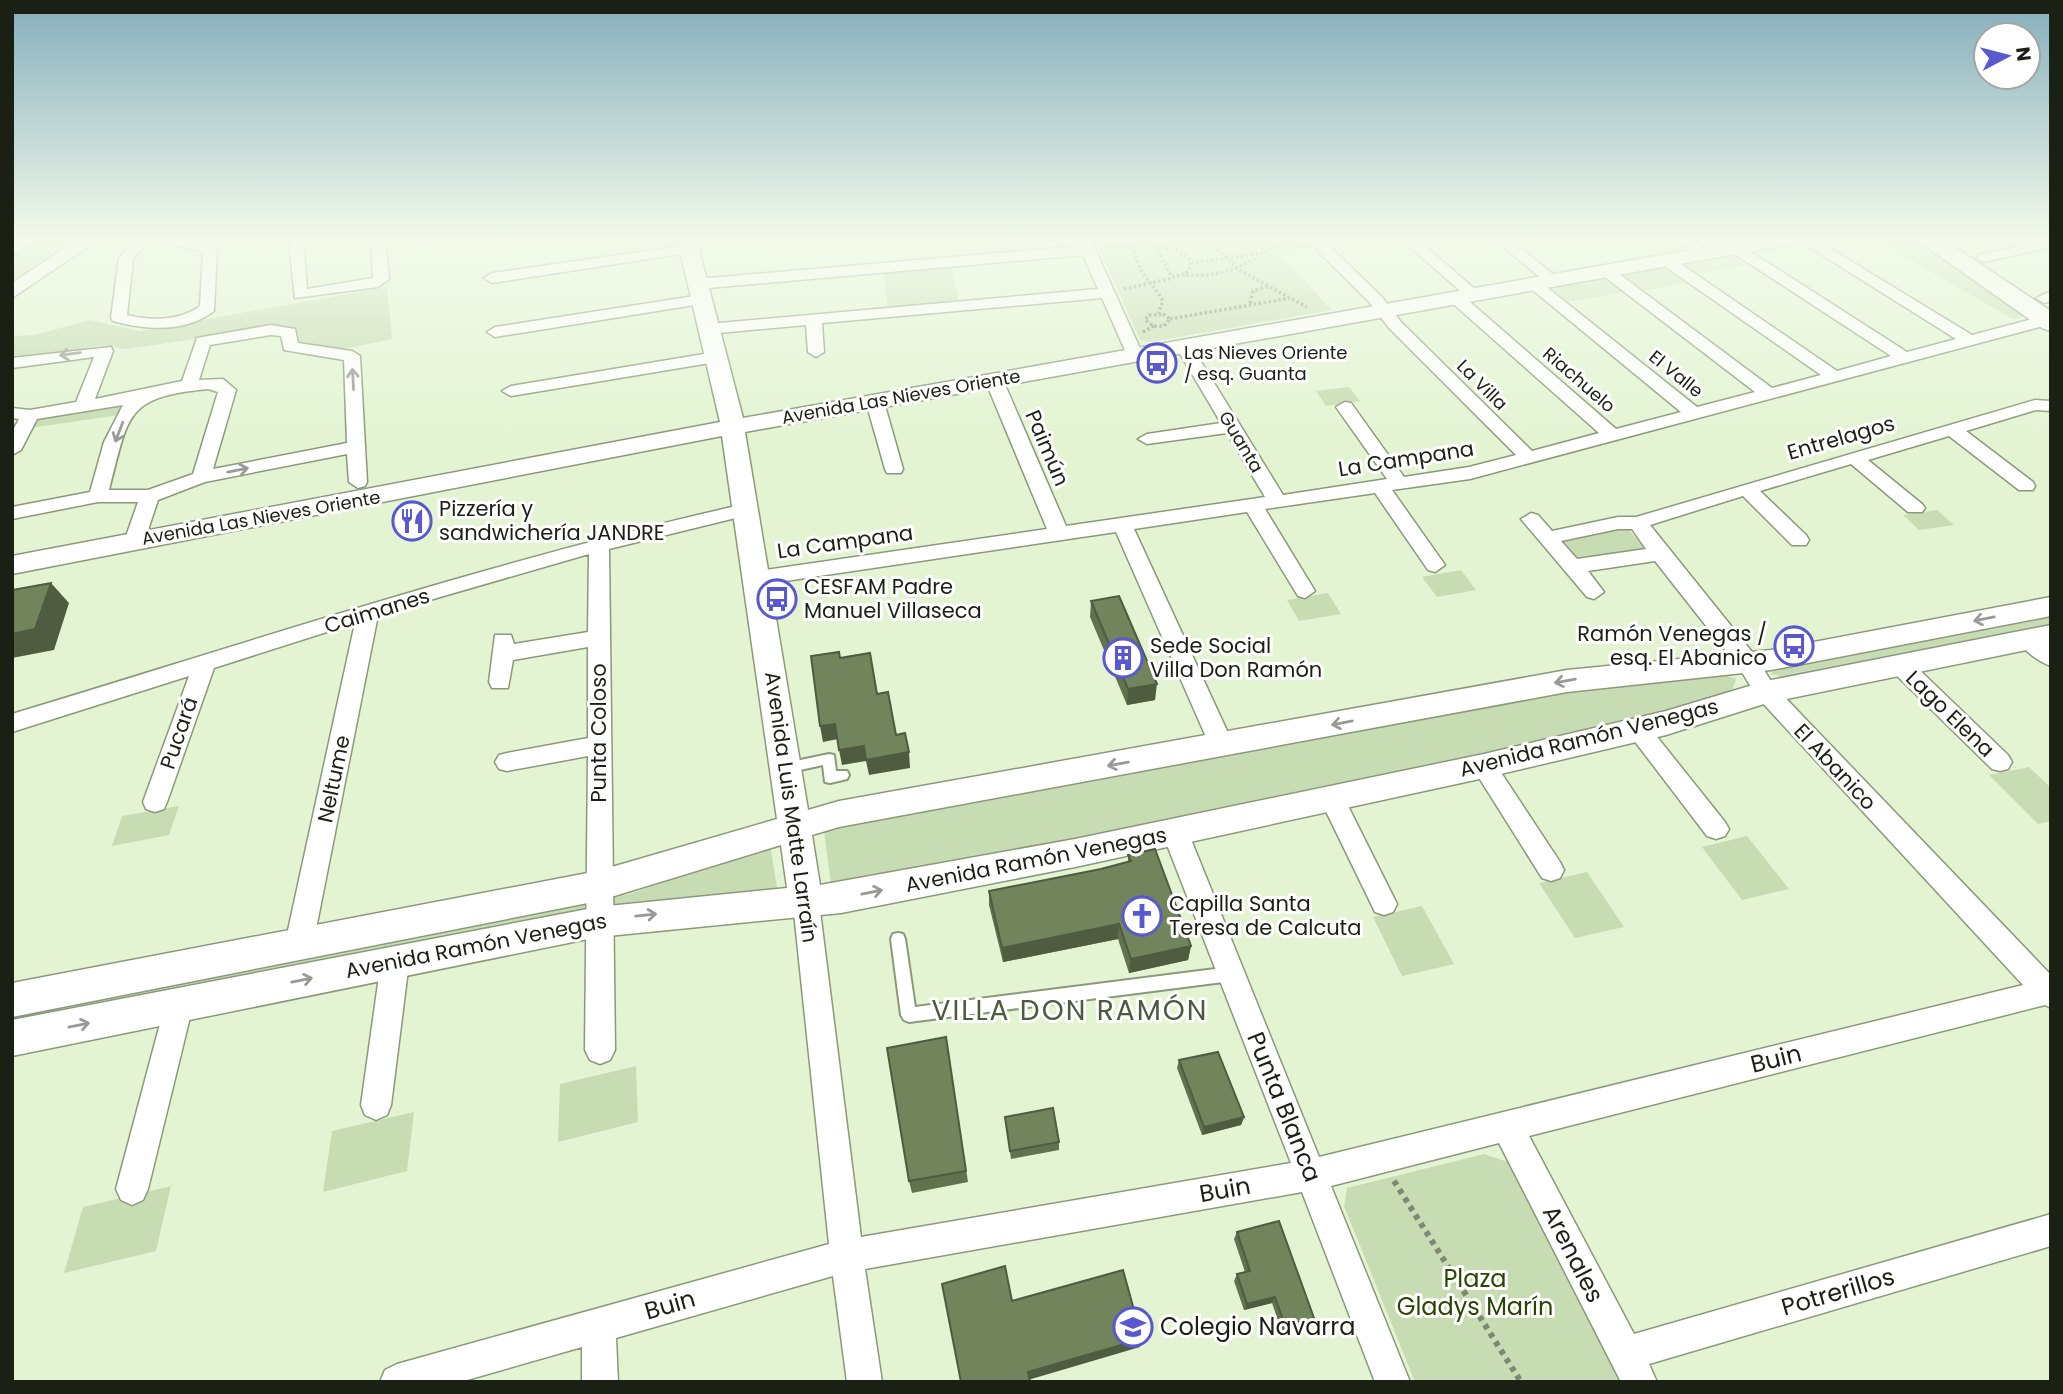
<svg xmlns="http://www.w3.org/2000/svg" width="2063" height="1394" font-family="Poppins,sans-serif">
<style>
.green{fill:#c8dcb3}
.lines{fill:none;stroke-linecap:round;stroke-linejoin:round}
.service-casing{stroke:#8a997a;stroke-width:4}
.minor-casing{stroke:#8a997a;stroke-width:3}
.tertiary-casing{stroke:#8a997a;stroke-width:3}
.primary-casing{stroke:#8a997a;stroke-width:3}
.path-far1{stroke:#7e8973;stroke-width:3.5;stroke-dasharray:2.5 2.5;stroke-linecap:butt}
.path{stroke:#7e8973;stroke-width:6;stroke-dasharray:5 5;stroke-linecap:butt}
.service{fill:#fff;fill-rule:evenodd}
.minor{fill:#fff;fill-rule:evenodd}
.tertiary{fill:#fff;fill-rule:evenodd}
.primary{fill:#fff;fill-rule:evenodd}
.wall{fill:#61724f}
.shaded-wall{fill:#4f5c40}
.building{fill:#71845c;stroke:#4f5c40;stroke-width:2}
.oneway{stroke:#989b95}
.labels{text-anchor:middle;stroke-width:6;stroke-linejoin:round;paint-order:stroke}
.far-poi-label{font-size:18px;fill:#1a2014;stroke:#fff;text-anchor:start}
.far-street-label{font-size:18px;fill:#1a2014;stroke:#fff}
.street-label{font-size:21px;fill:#1a2014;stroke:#fff}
.poi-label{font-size:21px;fill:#1a2014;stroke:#fff;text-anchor:start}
.near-street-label{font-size:24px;fill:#1a2014;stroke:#fff}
.near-park-label{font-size:24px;fill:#2c4402;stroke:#fff}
.near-poi-label{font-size:24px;fill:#1a2014;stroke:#fff;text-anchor:start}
.near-neighbourhood-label{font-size:28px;letter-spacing:2px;fill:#4c5a3e;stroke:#fff}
</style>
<rect width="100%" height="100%" fill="#e4f4d3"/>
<path class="green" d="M 42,238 L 74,238 L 12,280 L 12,259 Z
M 1095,238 L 1328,238 L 1282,257 L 1332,310 L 1150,342 L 1140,340 Z
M 1872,238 L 1912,238 L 2028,316 L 2013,319 Z
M 1729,253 L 1746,265 L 1697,274 L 1680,263 Z
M 951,265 L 959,303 L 888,308 L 883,270 Z
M 1668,266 L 1690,282 L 1641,291 L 1620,275 Z
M 1604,278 L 1623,292 L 1569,302 L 1552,288 Z
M 387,287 L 392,339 L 334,351 L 296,345 L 295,329 L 283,326 L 126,349 L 105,345 L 12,360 L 12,336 L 35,335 L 90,320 L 140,331 Z
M 1349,387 L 1360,401 L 1326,406 L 1316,391 Z
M 124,400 L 119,415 L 30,428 L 36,417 Z
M 1937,510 L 1954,525 L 1919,530 L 1903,515 Z
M 1612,529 L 1628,529 L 1647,551 L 1576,562 L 1561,541 Z
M 1461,570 L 1476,590 L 1437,597 L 1422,577 Z
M 1328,593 L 1341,614 L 1299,621 L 1287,600 Z
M 2051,615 L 2051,624 L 1780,676 L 1770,674 L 1777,669 Z
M 1716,672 L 1736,679 L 1732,691 L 1622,730 L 846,886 L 831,884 L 824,831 L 840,826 L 1582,684 Z
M 2029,767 L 2051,788 L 2051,821 L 2038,824 L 1989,775 Z
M 179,806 L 169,835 L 112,846 L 122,816 Z
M 1747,836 L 1789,889 L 1742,900 L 1702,847 Z
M 770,845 L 778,893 L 634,902 L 12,1023 L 12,1015 L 630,894 Z
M 1587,872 L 1624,927 L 1575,938 L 1539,883 Z
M 1422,906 L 1454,964 L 1402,976 L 1373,917 Z
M 636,1066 L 638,1122 L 558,1142 L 560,1084 Z
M 414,1112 L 407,1171 L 323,1192 L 332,1131 Z
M 1484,1154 L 1508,1162 L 1620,1382 L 1415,1382 L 1344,1206 L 1347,1188 Z
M 171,1186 L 156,1251 L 64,1273 L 83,1207 Z"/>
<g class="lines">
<g class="service-casing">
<path id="service" d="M 829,754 L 834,755 L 836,771 L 847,771 L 849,775 L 847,779 L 830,783 L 825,782 L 823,765 L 786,773 L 781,772 L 780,768 L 781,764 L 786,763 Z
M 898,933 L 903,934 L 905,939 L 915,1007 L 1231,967 L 1236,969 L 1238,974 L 1236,979 L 1231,981 L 909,1022 L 904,1020 L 901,1015 L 891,939 L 893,934 Z"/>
</g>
<g class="minor-casing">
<path id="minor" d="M 137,238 L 152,238 L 133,259 L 127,315 C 150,321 181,321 200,306 L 203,251 L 177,246 L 173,238 L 187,238 L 217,248 L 214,311 C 185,333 146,330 113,321 L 111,318 L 119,258 Z
M 268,238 L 303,238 L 307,289 L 373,278 L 371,238 L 385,238 L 389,279 L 378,287 L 295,298 L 289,242 L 275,242 Z
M 414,238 L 444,238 L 437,242 L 414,244 Z
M 1076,238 L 1090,238 L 1143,355 L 1141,359 L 1129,359 L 1127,355 L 1102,298 L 822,323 L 824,352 L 816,357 L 808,352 L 806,325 L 708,334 L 700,329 L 708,324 L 1098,289 L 1083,255 L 697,289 L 689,284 L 697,279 L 1079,246 Z
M 1400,238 L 1416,238 L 1478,292 L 1478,298 L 1468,298 Z
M 1493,238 L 1509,238 L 1561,281 L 1558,284 L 1548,284 Z
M 1676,238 L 1692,238 L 1708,254 L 1701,258 Z
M 1795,238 L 1813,238 L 1972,335 L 2047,315 L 2051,316 L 2051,324 L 1470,479 L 1392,490 L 1445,565 L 1435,572 L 1428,570 L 1375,493 L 1265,509 L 1315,591 L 1305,598 L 1298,596 L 1247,512 L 1134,529 L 1234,746 L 1230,752 L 1222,755 L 1214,752 L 1210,746 L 1116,532 L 759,585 L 749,578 L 759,571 L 1047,529 L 985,380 L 994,375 L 1003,380 L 1066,526 L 1265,497 L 1227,433 L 1147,444 L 1138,439 L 1147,434 L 1221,423 L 1176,347 L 1184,342 L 1192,347 L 1283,495 L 1387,479 L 1336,407 L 1345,402 L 1351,403 L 1404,477 L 1469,467 L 1516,455 L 1389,328 L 1370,303 L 1317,250 L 1317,244 L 1327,244 L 1382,297 L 1401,322 L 1532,451 L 1599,433 L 1450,301 L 1450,295 L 1462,295 L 1616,429 L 1681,412 L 1529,287 L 1529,281 L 1539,281 L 1697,407 L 1755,392 L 1601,274 L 1601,268 L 1611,268 L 1772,388 L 1821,375 L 1662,264 L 1662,258 L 1672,258 L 1837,371 L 1891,356 L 1730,251 L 1730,245 L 1740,245 L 1907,352 L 1956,339 Z
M 2051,239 L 2051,247 L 1984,262 L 1977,258 L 1979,255 Z
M 689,245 L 694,246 L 694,252 L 492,283 L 484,278 L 492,273 Z
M 2051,291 L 2051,301 L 2044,303 L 2036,298 Z
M 701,295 L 707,297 L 707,303 L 495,337 L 487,332 L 495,327 Z
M 271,325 L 295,329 L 298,343 L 352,351 L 360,356 L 367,482 L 365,486 L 358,488 L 349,482 L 347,454 L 205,482 L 158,500 L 144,542 L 134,549 L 124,542 L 138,502 L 98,502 L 12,519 L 12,507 L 90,492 L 104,442 L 123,405 L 37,419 L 21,450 L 12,455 L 12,432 L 19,419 L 12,418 L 12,408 L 30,410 L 76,402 L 94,357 L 12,368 L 12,358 L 111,347 L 113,351 L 95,399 L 182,381 L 197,338 ZM 271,335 L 281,336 L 284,350 L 344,360 L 347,443 L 213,469 L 236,390 L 223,379 L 199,380 L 210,345 ZM 208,389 L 218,392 L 193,474 L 148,490 L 109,490 C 129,415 124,397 208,389 Z
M 716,352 L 724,357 L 722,361 L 511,396 L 502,391 L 511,386 Z
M 875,397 L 884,402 L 903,469 L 901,473 L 887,473 L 885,469 L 866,402 Z
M 2035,400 L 2051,401 L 2051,411 L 2036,410 L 1966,431 L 2033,482 L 2035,486 L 2033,490 L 2019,490 L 1949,436 L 1868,460 L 1922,504 L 1925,508 L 1922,512 L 1908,512 L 1851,464 L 1760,491 L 1806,535 L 1809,540 L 1806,545 L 1792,545 L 1743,496 L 1650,525 L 1756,657 L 1774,686 L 2051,975 L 2051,1008 L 2045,1005 L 1529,1136 L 1634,1334 L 2051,1214 L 2051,1246 L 1649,1364 L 1657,1382 L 1621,1382 L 1499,1143 L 1331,1186 L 1410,1382 L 1375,1382 L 1302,1192 L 865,1269 L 882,1382 L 847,1382 L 833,1276 L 616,1338 L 618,1382 L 582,1382 L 582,1347 L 460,1382 L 380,1382 L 385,1370 L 397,1364 L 829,1244 L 793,903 L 797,895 L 806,892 L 815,895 L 819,903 L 861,1237 L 1291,1163 L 1162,832 L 1166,825 L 1175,822 L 1184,825 L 1188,832 L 1319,1157 L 2023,985 L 1758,698 L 1740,669 L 1655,561 L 1588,571 L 1604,592 L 1594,599 L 1587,597 L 1521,519 L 1531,513 L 1538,515 L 1552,531 L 1618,517 L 1636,517 ZM 1618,529 L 1632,529 L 1646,549 L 1577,559 L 1561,541 Z
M 745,504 L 752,506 L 755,510 L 752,514 L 609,549 L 615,1050 L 610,1060 L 600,1064 L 590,1060 L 585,1050 L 588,756 L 507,771 L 499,769 L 495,762 L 499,755 L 507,753 L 588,738 L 588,647 L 513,660 L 508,688 L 492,688 L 489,682 L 495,635 L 511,635 L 514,644 L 588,632 L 589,554 L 378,615 L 313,944 L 309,953 L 299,956 L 289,953 L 285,944 L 355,623 L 214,668 L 167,802 L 164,809 L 155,812 L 146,809 L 143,802 L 189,676 L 12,732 L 12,714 C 256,640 497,560 745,504 Z
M 2029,632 L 2051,646 L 2051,666 C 2039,662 2024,651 2018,640 L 2021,635 Z
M 1900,657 L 1908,659 L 2008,755 L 2012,762 L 2008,769 L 2000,771 L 1992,769 L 1892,671 L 1889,665 L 1892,659 Z
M 1638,720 L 1646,723 L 1725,822 L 1729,829 L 1725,836 L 1716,839 L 1707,836 L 1630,735 L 1626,729 L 1630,723 Z
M 1484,757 L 1492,759 L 1560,862 L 1564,870 L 1560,878 L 1551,881 L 1542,878 L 1476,773 L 1472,766 L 1476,759 Z
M 1332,789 L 1341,792 L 1397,904 L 1393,912 L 1384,915 L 1375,912 L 1320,799 L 1323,792 Z
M 395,950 L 405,953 L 409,962 L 391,1105 L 387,1115 L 376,1120 L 365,1115 L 361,1105 L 381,962 L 385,953 Z
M 179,992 L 189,996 L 193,1005 L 148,1189 L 143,1200 L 132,1205 L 121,1200 L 116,1189 L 165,1005 L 169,996 Z"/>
</g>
<g class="tertiary-casing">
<path id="tertiary" d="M 17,238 L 39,238 L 12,256 L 12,241 Z
M 79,238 L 101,238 L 12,298 L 12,283 Z
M 677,238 L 696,238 L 743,418 L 1757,238 L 1800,238 L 1791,244 L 745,432 L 808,810 L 839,801 L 1567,670 L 1771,650 L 2051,597 L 2051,616 L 1771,670 L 1567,692 L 839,827 L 812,835 L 820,885 L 1075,839 L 1484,754 L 1666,711 L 1766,681 L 2051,625 L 2051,645 L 1767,703 L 1666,735 L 1484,778 L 1075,867 L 841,913 L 598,937 L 12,1056 L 12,1020 L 598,907 L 787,888 L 781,845 L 598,901 L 12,1017 L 12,983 L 598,871 L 777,819 L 722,436 L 12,574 L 12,556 L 720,422 Z"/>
</g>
<g class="primary-casing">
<path id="primary" d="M 1914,238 L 1941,238 L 2051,311 L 2051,331 L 2042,328 Z"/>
</g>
<path class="path-far1" d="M 1132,238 L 1143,241 L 1150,238
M 1188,238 L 1201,242 L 1222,238
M 1137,241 C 1128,264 1153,283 1163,301 L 1158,313
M 1286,241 L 1308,247
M 1211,242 L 1239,270 L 1307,307
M 1161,247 L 1176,250 L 1189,258 L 1191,266 L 1186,274 L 1172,277 L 1157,250 Z
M 1107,249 L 1134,246
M 1191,263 L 1263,253 L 1289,238
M 1186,275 C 1216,277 1239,270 1263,253 L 1260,238
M 1124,289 L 1173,278
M 1250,303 L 1253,291 L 1270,286
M 1163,314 L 1170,319 L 1164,326 L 1154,326 L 1145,320 L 1149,315 Z
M 1170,319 L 1290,298
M 1143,332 L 1154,326"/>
<path class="path" d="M 1394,1181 L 1521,1382"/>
<use href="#service" class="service"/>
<use href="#minor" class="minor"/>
<use href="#tertiary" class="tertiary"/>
<use href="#primary" class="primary"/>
</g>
<path class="wall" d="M 1091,601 L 1155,700 L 1127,705 L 1090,617 Z
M 1128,855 L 1191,946 L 1188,960 L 1129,973 L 1118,939 L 1003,962 L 989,905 L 989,891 L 1101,869 L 1128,862 Z
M 946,1037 L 968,1182 L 912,1193 L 909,1181 Z
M 1179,1060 L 1244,1117 L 1241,1125 L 1202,1135 L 1177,1068 Z
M 1005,1117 L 1059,1142 L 1059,1150 L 1011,1159 Z
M 1237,1232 L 1314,1318 L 1310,1324 L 1282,1332 L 1272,1303 L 1244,1310 L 1234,1281 L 1237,1274 L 1245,1272 L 1234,1239 Z"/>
<path class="shaded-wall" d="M 51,583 L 69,603 L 54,650 L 12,658 L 12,634 Z
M 1157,684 L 1155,700 L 1127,705 L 1128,689 Z
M 835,724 L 838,739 L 823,742 L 820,726 Z
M 864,746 L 909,752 L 910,768 L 869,775 L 866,761 L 842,765 L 839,750 Z
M 1119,924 L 1118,939 L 1003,962 L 1002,948 Z
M 1191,946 L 1188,960 L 1129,973 L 1131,959 Z
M 1244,1117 L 1241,1125 L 1202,1135 L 1204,1127 Z
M 1275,1297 L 1272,1303 L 1244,1310 L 1247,1304 Z
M 1314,1318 L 1310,1324 L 1282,1332 L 1285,1326 Z
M 1142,1339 L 1140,1347 L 1028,1380 L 1028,1372 Z"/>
<path class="building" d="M 51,583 L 35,629 L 12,634 L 12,590 Z
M 1119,596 L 1157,684 L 1128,689 L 1091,601 Z
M 839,652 L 840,658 L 870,653 L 877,694 L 888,692 L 896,735 L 905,733 L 909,752 L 866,760 L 864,746 L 839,750 L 835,724 L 820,726 L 811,656 Z
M 1155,849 L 1191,946 L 1131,959 L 1119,924 L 1002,948 L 989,891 L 1101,869 L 1131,861 L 1128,855 Z
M 946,1037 L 966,1171 L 909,1181 L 887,1048 Z
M 1218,1052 L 1244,1117 L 1204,1127 L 1179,1060 Z
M 1053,1108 L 1059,1142 L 1010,1151 L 1005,1117 Z
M 1279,1221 L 1314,1318 L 1285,1326 L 1275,1297 L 1247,1304 L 1237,1274 L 1250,1271 L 1237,1232 Z
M 1005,1266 L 1012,1301 L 1123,1270 L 1142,1339 L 1028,1372 L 1030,1382 L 961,1382 L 942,1284 Z"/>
<defs><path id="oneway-shaft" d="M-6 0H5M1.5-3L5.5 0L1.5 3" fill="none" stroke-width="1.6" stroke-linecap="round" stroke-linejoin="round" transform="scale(1.75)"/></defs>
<g class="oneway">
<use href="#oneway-shaft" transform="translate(70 354) rotate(172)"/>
<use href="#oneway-shaft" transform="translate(353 379) rotate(-93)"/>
<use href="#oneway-shaft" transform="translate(119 432) rotate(111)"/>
<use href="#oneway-shaft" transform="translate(238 470) rotate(-11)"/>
<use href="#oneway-shaft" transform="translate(1984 619) rotate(169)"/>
<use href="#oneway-shaft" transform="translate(1565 681) rotate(170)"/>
<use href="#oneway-shaft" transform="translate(1342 723) rotate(169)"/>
<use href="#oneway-shaft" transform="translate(1118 764) rotate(170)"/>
<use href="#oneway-shaft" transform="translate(872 892) rotate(-11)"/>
<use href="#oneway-shaft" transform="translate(646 915) rotate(-6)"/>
<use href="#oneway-shaft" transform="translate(302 980) rotate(-11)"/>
<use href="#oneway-shaft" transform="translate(79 1025) rotate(-11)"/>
</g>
<linearGradient id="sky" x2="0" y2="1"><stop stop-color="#85aebc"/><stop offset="0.55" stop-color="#f3faeb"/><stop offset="1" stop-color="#f3faeb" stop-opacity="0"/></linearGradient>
<rect width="2063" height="434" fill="url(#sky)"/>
<defs>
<g id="bus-ring" transform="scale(2.0125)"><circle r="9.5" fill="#fff" stroke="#5958cf" stroke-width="1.5"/><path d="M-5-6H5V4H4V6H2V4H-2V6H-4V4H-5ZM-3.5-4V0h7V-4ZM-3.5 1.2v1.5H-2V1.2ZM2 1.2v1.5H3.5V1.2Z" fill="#5958cf"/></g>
<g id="restaurant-ring" transform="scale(2.0125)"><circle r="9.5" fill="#fff" stroke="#5958cf" stroke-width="1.5"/><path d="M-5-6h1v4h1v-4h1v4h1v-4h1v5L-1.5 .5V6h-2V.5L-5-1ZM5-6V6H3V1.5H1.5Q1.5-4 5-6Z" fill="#5958cf"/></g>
<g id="building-ring" transform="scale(2.0125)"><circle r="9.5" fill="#fff" stroke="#5958cf" stroke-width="1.5"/><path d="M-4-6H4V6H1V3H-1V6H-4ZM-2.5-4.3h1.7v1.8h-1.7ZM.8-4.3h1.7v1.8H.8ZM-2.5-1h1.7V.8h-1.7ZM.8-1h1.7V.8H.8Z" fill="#5958cf"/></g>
<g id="church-ring" transform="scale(2.0125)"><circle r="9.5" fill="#fff" stroke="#5958cf" stroke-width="1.5"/><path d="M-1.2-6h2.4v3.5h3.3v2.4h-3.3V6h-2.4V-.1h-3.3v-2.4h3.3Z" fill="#5958cf"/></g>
<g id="school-ring" transform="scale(2.0125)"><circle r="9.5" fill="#fff" stroke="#5958cf" stroke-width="1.5"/><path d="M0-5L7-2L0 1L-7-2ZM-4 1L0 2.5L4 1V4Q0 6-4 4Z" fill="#5958cf"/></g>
</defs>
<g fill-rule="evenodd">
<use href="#bus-ring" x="1157" y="363"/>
<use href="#restaurant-ring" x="412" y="521"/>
<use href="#bus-ring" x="777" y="599"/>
<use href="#bus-ring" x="1794" y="646"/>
<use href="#building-ring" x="1123" y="658"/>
<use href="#church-ring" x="1142" y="916"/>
<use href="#school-ring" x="1133" y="1327"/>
</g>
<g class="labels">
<g class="far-poi-label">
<text x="1184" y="359">Las Nieves Oriente<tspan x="1184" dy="21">/ esq. Guanta</tspan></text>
</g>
<g class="far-street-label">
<text transform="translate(1676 374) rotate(39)" y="6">El Valle</text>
<text transform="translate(1579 380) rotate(41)" y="6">Riachuelo</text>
<text transform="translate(1482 385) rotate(45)" y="6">La Villa</text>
<text transform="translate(901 397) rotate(-10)" y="6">Avenida Las Nieves Oriente</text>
<text transform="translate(1241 442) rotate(59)" y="6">Guanta</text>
<text transform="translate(261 518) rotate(-10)" y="6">Avenida Las Nieves Oriente</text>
</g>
<g class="street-label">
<text transform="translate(1841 438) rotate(-16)" y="7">Entrelagos</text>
<text transform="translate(1047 448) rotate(67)" y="7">Paimún</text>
<text transform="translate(1406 459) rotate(-9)" y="7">La Campana</text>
<text transform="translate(845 542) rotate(-8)" y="7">La Campana</text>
<text transform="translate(377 611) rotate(-17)" y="7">Caimanes</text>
<text transform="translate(1950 714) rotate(44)" y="7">Lago Elena</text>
<text transform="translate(179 733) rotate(-71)" y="7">Pucará</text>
<text transform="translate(599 733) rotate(-90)" y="7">Punta Coloso</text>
<text transform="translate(1589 738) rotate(-14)" y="7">Avenida Ramón Venegas</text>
<text transform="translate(1835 767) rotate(47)" y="7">El Abanico</text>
<text transform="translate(334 779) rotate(-78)" y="7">Neltume</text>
<text transform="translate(791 807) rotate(82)" y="7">Avenida Luis Matte Larraín</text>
<text transform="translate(1036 860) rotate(-11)" y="7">Avenida Ramón Venegas</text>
<text transform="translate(476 946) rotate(-11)" y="7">Avenida Ramón Venegas</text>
</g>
<g class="poi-label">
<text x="439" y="516">Pizzería y<tspan x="439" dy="24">sandwichería JANDRE</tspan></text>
<text x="804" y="594">CESFAM Padre<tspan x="804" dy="24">Manuel Villaseca</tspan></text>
<text x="1767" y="641" text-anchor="end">Ramón Venegas /<tspan x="1767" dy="24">esq. El Abanico</tspan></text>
<text x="1150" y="653">Sede Social<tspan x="1150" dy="24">Villa Don Ramón</tspan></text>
<text x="1169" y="911">Capilla Santa<tspan x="1169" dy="24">Teresa de Calcuta</tspan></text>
</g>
<g class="near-street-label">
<text transform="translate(1776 1059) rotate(-14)" y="8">Buin</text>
<text transform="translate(1284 1107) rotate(68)" y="8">Punta Blanca</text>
<text transform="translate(1225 1190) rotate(-10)" y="8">Buin</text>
<text transform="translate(1573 1254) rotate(63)" y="8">Arenales</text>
<text transform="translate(1838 1292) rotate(-16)" y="8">Potrerillos</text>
<text transform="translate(670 1305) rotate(-16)" y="8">Buin</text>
</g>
<g class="near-park-label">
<text x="1475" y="1287">Plaza<tspan x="1475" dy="28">Gladys Marín</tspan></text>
</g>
<g class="near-poi-label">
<text x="1160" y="1335">Colegio Navarra</text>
</g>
<g class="near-neighbourhood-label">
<text x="1070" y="1020">VILLA DON RAMÓN</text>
</g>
</g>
<rect width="2063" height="1394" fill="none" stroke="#1a2014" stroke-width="28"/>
<g transform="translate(2007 56) rotate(83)"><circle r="33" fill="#ffffff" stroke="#a3a6a1" stroke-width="2"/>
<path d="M0-5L12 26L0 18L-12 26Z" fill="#5958cf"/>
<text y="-10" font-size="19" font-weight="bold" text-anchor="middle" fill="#1a2014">N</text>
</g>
</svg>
